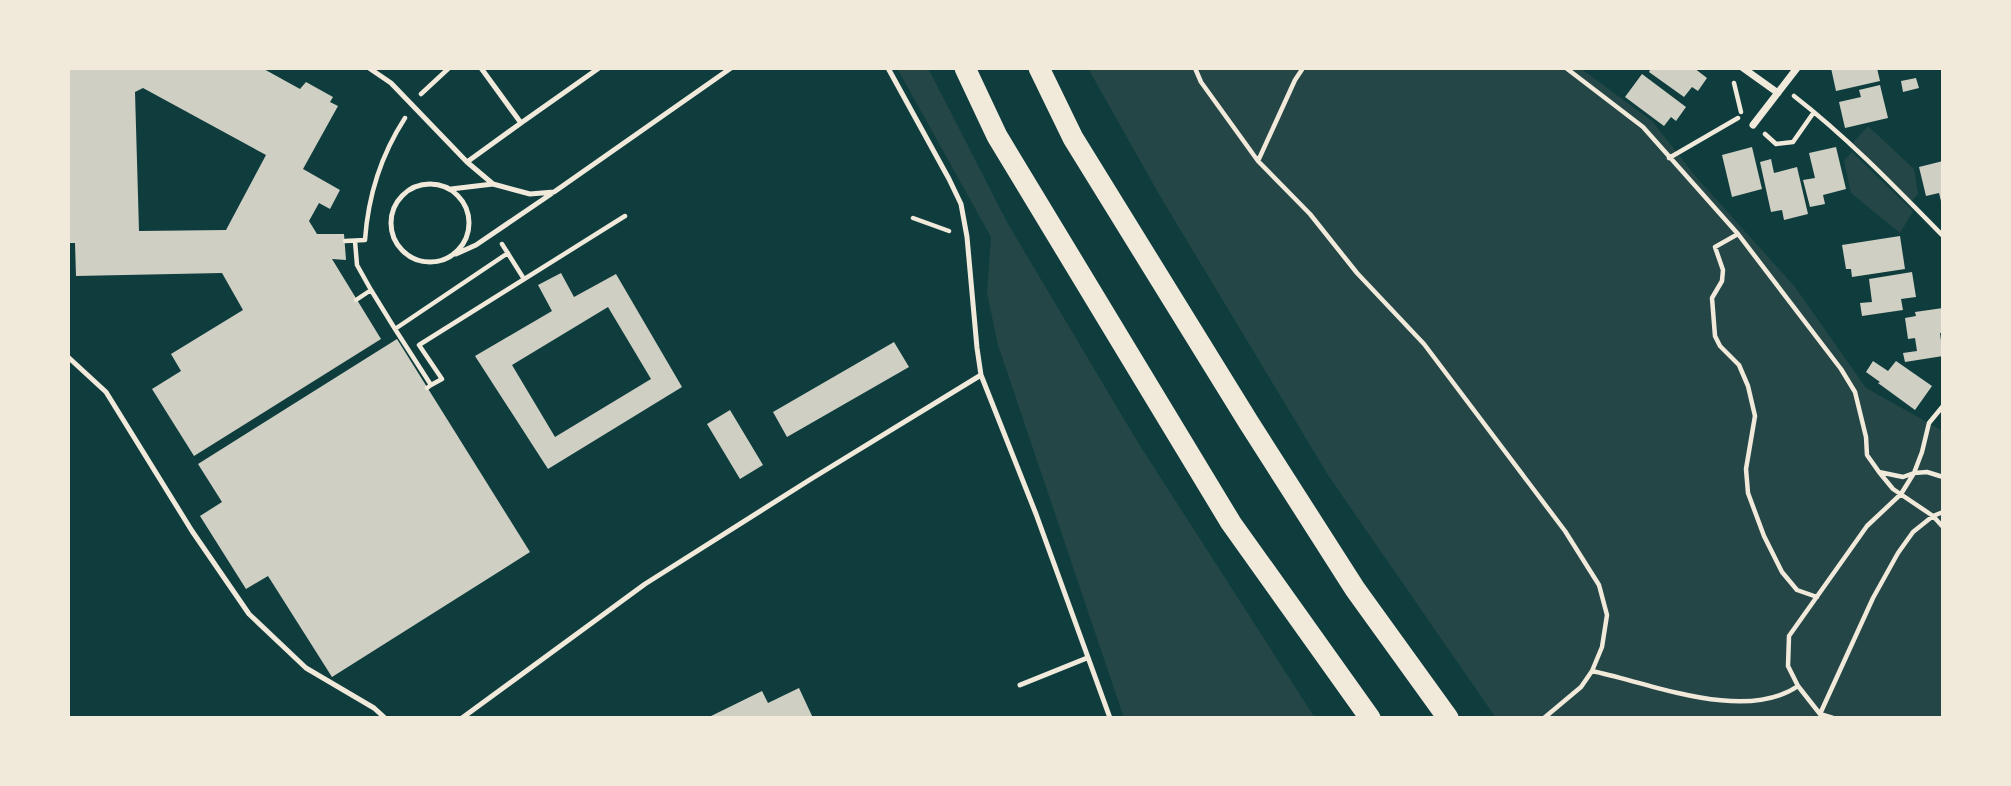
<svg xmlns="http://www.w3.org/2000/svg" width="2011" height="786" font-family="'Sofia Sans Condensed',sans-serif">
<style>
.green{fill:#244646}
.building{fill:#cfcfc3;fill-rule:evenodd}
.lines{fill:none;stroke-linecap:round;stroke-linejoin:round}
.path{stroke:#f1e9da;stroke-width:4.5}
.service{stroke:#f1e9da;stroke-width:5}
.minor{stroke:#f1e9da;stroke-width:7}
.motorway{stroke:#f1e9da;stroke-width:21}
</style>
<rect width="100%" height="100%" fill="#0f3d3e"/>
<path class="green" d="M 897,68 L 928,68 L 1008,224 L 1137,441 L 1315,718 L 1124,718 L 998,345 L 987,293 L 991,237 Z
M 1088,68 L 1580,68 L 1652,121 L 1697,178 L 1795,287 L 1866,388 L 1943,431 L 1943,718 L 1496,718 L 1328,475 L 1160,196 Z
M 1868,126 L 1914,169 L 1918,194 L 1912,201 L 1853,143 Z
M 1852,152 L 1913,211 L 1900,233 L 1851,193 L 1844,161 Z"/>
<path class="building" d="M 68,68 L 262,68 L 300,89 L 306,82 L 333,97 L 330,102 L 338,106 L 303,169 L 340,190 L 330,209 L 319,203 L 309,221 L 317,234 L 344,234 L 346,260 L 332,259 L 381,339 L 194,456 L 152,389 L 181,371 L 171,354 L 243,310 L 222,273 L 76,276 L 75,243 L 68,243 ZM 143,88 L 266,155 L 226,230 L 139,231 L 135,92 Z
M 1651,68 L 1694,68 L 1707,78 L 1698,91 L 1692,87 L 1684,97 L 1649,72 Z
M 1831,68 L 1877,68 L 1880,81 L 1836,91 Z
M 1642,74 L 1686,107 L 1676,121 L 1671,117 L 1664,126 L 1625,97 Z
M 1916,78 L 1919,88 L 1903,92 L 1901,81 Z
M 1880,85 L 1888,118 L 1845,128 L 1839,102 L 1861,97 L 1859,90 Z
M 1752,147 L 1762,189 L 1732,197 L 1722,155 Z
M 1836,147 L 1846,189 L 1823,195 L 1825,204 L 1810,207 L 1803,180 L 1815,178 L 1809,153 Z
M 1771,159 L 1774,173 L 1797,167 L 1808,214 L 1784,220 L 1782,210 L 1771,212 L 1760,162 Z
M 1943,161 L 1943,205 L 1942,205 L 1939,193 L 1926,196 L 1919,167 Z
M 1900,236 L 1905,269 L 1852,277 L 1851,269 L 1846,269 L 1842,245 Z
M 1912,272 L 1916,297 L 1901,299 L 1903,310 L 1862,316 L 1860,303 L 1872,302 L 1869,279 Z
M 561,273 L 574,297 L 616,274 L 682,387 L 548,469 L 475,356 L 552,311 L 538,285 ZM 608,307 L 651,379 L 555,437 L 512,365 Z
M 1943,308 L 1943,333 L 1940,333 L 1943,356 L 1905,362 L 1903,353 L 1917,351 L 1915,338 L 1908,339 L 1905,318 L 1916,316 L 1915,312 Z
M 397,339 L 530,552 L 332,677 L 268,576 L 246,589 L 200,516 L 222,502 L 198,464 Z
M 894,342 L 909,367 L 787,437 L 773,412 Z
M 1873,361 L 1888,371 L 1896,361 L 1932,386 L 1915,410 L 1878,383 L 1880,382 L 1866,372 Z
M 730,410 L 763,465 L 740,479 L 707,424 Z
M 799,688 L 813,718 L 707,718 L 762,691 L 768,703 Z"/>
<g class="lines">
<path class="path" d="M 1195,68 L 1201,82 L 1258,161 L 1310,214 L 1357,273 L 1424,344 L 1565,531 L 1599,585 L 1607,615 L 1602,647 L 1592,671 L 1581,687 L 1544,718
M 1566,68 L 1643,127 L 1738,234 L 1841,369 L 1855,392 L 1866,437 L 1867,455 L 1879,472
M 1734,83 L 1741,112
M 421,94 L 449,68
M 1794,96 C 1848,138 1896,188 1943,236
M 1765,134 L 1776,144 L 1793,142 L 1814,112
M 1669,158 L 1738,118
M 1258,161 L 1295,80 L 1303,68
M 913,218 L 949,231
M 1738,234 L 1715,247 L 1723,270 L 1722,281 L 1712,298 L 1715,336 L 1720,346 L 1739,365 L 1748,386 L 1755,416 L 1746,469 L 1748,493 L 1764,536 L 1782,572 L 1797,590 L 1817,597
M 345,241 L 365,240 C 368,197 381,155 405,118
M 355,241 L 357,265 L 371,290
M 502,244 L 524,279
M 356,300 L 371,290 L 395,329
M 431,385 L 442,379 L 419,345 L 625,216
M 427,388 L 431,385 L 395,329 L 508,253
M 1943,477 L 1927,472 L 1914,473 L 1903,477 L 1879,472 L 1893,489 L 1933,516 L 1943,512
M 1592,671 C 1650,683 1745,723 1798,686 L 1788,666 L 1789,636 L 1867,526 L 1901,494 L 1914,473 L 1922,452 L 1929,423 L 1943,406
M 1798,686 L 1820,714 L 1833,718
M 1823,718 L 1820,714 L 1873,598 L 1898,553 L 1913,532 L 1933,516 L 1943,527"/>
<path class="service" d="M 369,68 L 391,83 L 467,162 L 493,184
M 481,68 L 521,123 L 599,68
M 888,68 L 949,179 L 961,204 L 967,237 L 977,348 L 981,375 L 1036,514 L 1110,718
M 467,162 L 521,123
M391 223a39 39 0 1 1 78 0a39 39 0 1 1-78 0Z
M 451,189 L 493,184 L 530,194 L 554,192 L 731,68
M 456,254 L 476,245 L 551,194
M 68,357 L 106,392 L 192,531 L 249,614 L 306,668 L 374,708 L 385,718
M 1020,685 L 1087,658
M 462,718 L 645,584 L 811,479 L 981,375"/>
<path class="minor" d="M 1743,68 L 1778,93
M 1753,125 L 1797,68"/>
<path class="motorway" d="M 965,68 L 997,136 L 1231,523 L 1370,718
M 1039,68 L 1073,138 L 1249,423 L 1355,589 L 1448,718"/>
</g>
<rect width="2011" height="786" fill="none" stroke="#f1e9da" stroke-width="140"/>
</svg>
